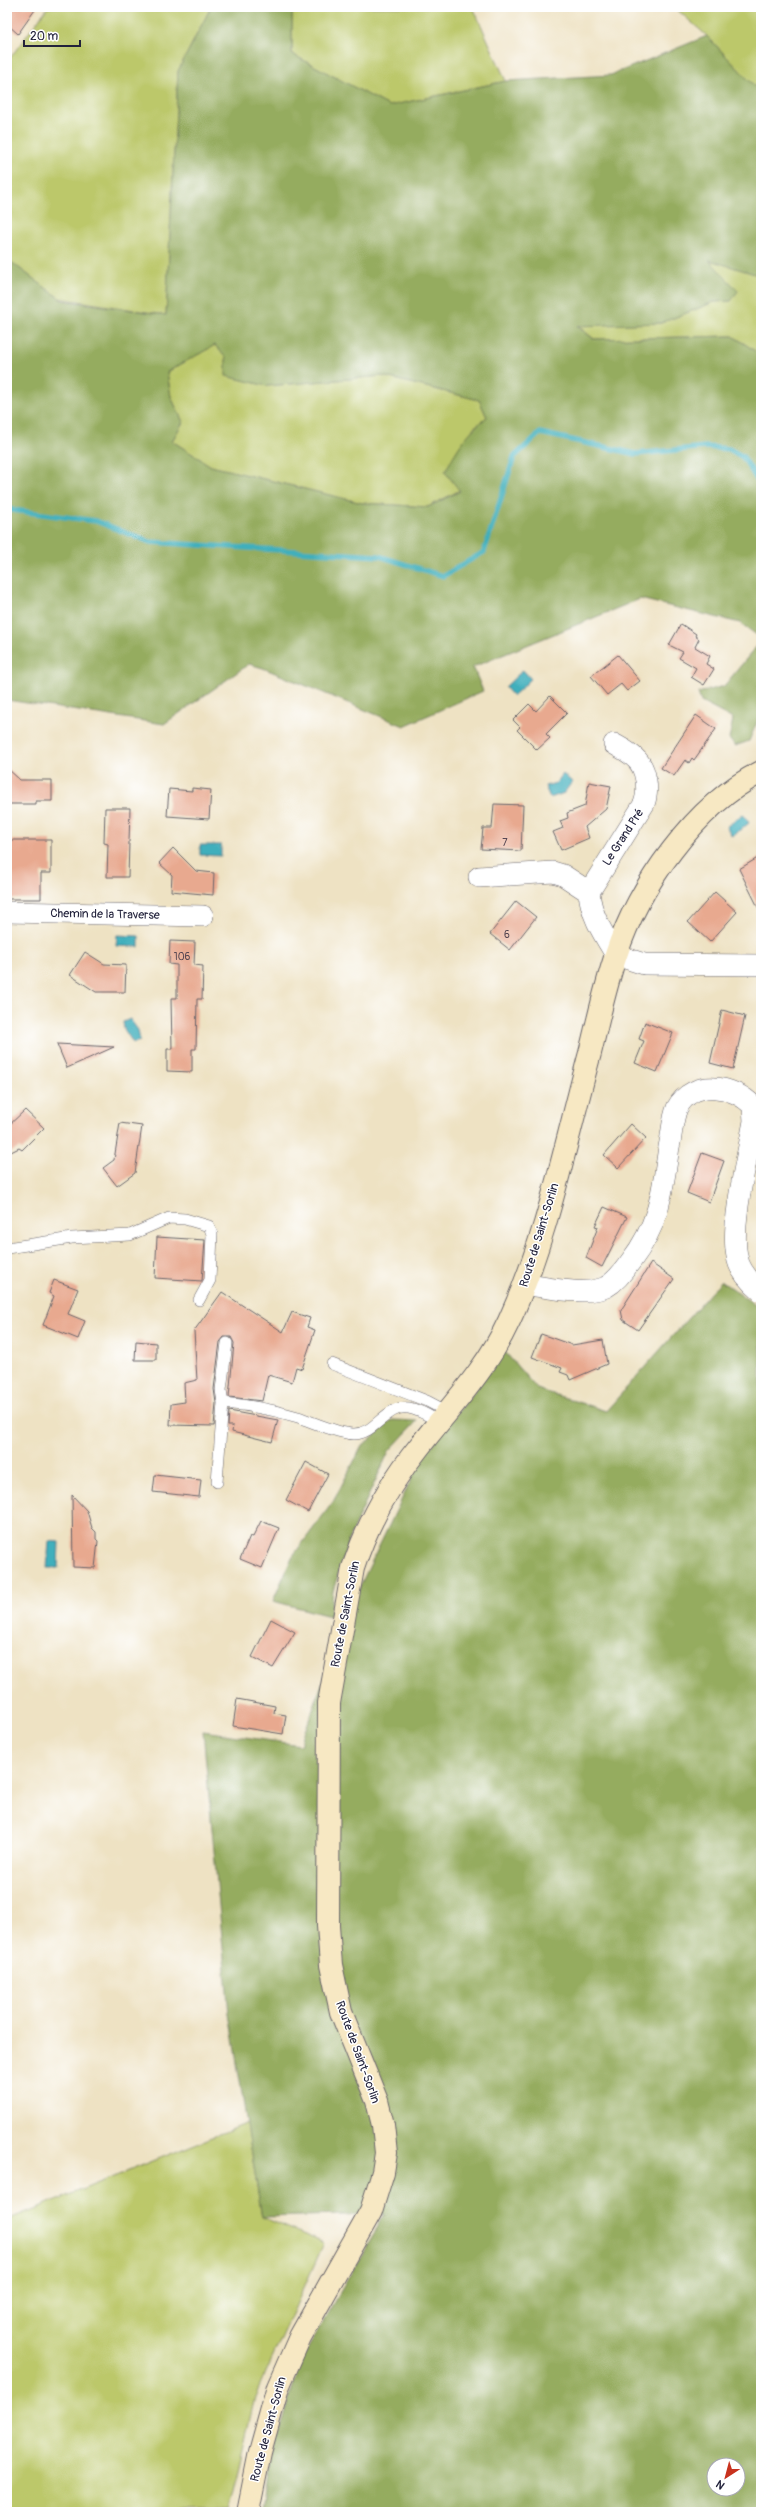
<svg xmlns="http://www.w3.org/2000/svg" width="768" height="2519" font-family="Pangolin,sans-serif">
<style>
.green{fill:#bcc86a;stroke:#6f7552}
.forest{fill:#95ac5e;stroke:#5c674c;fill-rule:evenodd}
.water{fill:#40afbc;stroke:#31687c}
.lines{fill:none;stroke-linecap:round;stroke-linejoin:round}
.stream{stroke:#40afbc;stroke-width:5.5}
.building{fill:#e8a98f}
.lane-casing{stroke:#69656b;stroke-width:12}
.street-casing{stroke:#69656b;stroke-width:22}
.secondary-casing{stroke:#69656b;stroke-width:24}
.lane{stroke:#fff;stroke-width:11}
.street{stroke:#fff;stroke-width:21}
.secondary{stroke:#f7e8c3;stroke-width:22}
.labels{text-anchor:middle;stroke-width:3;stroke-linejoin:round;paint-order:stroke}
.number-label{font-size:10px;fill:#544450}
.street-label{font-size:12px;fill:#22223b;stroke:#fff}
</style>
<rect width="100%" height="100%" fill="#fff"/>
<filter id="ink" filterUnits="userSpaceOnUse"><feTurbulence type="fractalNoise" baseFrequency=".025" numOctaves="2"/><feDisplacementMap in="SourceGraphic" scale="8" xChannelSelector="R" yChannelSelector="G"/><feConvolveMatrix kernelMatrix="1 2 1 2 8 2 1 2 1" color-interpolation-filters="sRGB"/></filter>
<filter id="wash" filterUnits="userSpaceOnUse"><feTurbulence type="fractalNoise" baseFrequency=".012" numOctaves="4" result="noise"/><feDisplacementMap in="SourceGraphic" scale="16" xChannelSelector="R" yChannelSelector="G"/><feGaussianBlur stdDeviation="0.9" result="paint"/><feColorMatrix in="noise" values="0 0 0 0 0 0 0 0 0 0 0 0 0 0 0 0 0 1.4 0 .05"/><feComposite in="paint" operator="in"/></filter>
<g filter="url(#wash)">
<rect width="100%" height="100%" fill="#eee2c3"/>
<path class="green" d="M 48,7 L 211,7 L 178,71 L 166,315 L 59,298 L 7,259 L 7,62 Z
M 292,7 L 473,7 L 506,81 L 389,106 L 292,54 Z
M 674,7 L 761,7 L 761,93 L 707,36 Z
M 708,259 L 755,274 L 761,270 L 761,355 L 733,336 L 594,339 L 577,325 L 661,323 L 714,302 L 731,301 Z
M 215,345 L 226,358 L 227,376 L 267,386 L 382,376 L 479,400 L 487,417 L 473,428 L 460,490 L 428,507 L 362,503 L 211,466 L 172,441 L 183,422 L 171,397 L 167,372 Z
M 247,2123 L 262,2217 L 324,2243 L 255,2397 L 228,2512 L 7,2512 L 7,2220 Z"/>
<path class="forest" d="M 211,7 L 292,7 L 292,54 L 389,106 L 506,81 L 611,75 L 707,36 L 761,93 L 761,270 L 755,274 L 709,260 L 738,291 L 731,301 L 714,302 L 661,323 L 577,326 L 594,339 L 733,336 L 761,355 L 761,638 L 740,623 L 640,599 L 473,667 L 483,691 L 404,726 L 263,668 L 249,664 L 164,724 L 7,700 L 7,259 L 62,300 L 166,315 L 178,71 ZM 215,345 L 226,358 L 226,376 L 267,386 L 382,376 L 479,400 L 487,417 C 467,432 456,450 445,472 L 460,491 L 428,507 L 362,503 L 211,466 L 172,441 L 183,422 L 171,397 L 167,372 Z
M 761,641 L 761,713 L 749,741 L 735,746 L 729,739 L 733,719 L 701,702 L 698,693 L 724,686 Z
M 721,1281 L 761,1309 L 761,2512 L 261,2512 L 266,2469 L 303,2357 L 385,2214 L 262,2217 L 229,2014 L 203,1731 L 300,1745 L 349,1609 L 421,1459 L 505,1352 L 537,1389 L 606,1411 ZM 714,2465 L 738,2465 L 738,2489 L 714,2489 Z
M 392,1420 L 417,1421 L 389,1451 L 350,1536 L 333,1591 L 330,1616 L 273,1601 L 292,1557 L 333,1502 L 362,1446 Z"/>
<path class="water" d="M 523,670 L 531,679 L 513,696 L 505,687 Z
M 563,774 L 572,782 L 564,793 L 550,798 L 545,786 L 556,783 Z
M 743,814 L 749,823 L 732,836 L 726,827 Z
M 200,845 L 221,845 L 221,856 L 200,855 Z
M 117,935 L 139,936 L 139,947 L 116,946 Z
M 130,1019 L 138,1030 L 140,1041 L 133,1043 L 124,1029 L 123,1022 Z
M 49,1541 L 59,1542 L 58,1568 L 47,1568 Z"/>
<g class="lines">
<path class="stream" d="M 7,507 L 12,510 L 96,521 L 150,542 L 379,556 L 443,576 L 484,552 L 514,457 L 540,433 L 636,454 L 706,447 L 729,449 L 743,457 L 761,486"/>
</g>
<g id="blocks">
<path class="building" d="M 7,7 L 37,7 L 18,34 L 7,24 Z
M 681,624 L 696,634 L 695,636 L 699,639 L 695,647 L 710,656 L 706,664 L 714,669 L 704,685 L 691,677 L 696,668 L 679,658 L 683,652 L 669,645 Z
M 618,655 L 640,681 L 627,691 L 621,684 L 607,695 L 591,676 Z
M 550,696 L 567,713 L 546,734 L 550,738 L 537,750 L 517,730 L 520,727 L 513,720 L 529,704 L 536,711 Z
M 696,715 L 716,729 L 694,760 L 692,758 L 689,763 L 685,760 L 674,776 L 661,768 Z
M 7,768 L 20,780 L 52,780 L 52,801 L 36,801 L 36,804 L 7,804 Z
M 589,782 L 611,786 L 606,809 L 585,827 L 589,838 L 561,850 L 553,832 L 563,828 L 560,821 L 568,818 L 567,813 L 585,806 Z
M 192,788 L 211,790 L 209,819 L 167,816 L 169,789 L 192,791 Z
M 494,804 L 523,805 L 521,851 L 481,849 L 483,828 L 492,828 Z
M 105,808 L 130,808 L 128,877 L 107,877 L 108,844 L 104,843 Z
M 7,840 L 51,840 L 51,873 L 41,873 L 41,899 L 7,899 Z
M 173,848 L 196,871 L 214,873 L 213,895 L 171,891 L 172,875 L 159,863 Z
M 761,856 L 761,913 L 739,869 Z
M 715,892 L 737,912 L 710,942 L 688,922 Z
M 516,901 L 536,917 L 510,950 L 490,934 Z
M 170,941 L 195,942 L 194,965 L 203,966 L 202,999 L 197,999 L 196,1049 L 192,1049 L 192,1072 L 167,1071 L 167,1049 L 172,1049 L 171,998 L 177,998 L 177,965 L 169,964 Z
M 85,952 L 104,964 L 126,965 L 125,992 L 96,992 L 70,975 Z
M 722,1010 L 745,1016 L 733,1069 L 710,1063 Z
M 645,1022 L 673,1033 L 657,1072 L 635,1063 L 644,1041 L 639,1039 Z
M 57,1044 L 114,1047 L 67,1068 Z
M 25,1110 L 44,1128 L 22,1150 L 19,1148 L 7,1154 L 7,1127 Z
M 120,1123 L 142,1126 L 135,1173 L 117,1186 L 103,1168 L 114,1160 Z
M 631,1124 L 646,1138 L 618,1168 L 604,1155 Z
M 702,1153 L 724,1161 L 709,1202 L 687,1193 Z
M 604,1207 L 627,1217 L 602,1267 L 586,1258 L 598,1227 L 595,1226 Z
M 157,1237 L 205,1240 L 202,1281 L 155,1278 Z
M 651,1263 L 674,1279 L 638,1330 L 623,1320 L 621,1310 Z
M 54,1280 L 78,1289 L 68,1314 L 85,1321 L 78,1339 L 43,1325 L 54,1296 L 49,1293 Z
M 222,1292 L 283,1332 L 292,1312 L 310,1318 L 307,1327 L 315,1330 L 302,1369 L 296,1367 L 292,1382 L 268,1375 L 262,1401 L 229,1397 L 234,1343 L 231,1337 L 224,1337 L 220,1342 L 214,1389 L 216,1403 L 214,1426 L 170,1425 L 171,1404 L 185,1402 L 184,1383 L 197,1380 L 194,1331 Z
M 541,1334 L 572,1345 L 603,1340 L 607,1364 L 570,1380 L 568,1375 L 560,1372 L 562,1368 L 532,1357 Z
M 136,1341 L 156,1343 L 156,1360 L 135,1360 Z
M 229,1411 L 278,1420 L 272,1442 L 232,1432 L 233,1426 L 228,1426 Z
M 306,1462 L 328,1474 L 308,1512 L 286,1500 Z
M 155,1475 L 201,1480 L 199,1497 L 153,1492 Z
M 72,1495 L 87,1511 L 92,1528 L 96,1532 L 96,1539 L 98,1541 L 95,1568 L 73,1567 Z
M 261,1521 L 279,1528 L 262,1568 L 240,1559 L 250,1536 L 253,1537 Z
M 271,1619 L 295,1632 L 273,1668 L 252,1657 Z
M 237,1699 L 275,1706 L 274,1713 L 286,1715 L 283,1734 L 233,1726 Z"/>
</g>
</g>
<g filter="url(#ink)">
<use href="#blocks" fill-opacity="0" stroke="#69656b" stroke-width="1"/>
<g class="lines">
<g class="lane-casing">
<path id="lane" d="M 7,1248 L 72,1238 L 130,1235 L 169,1218 L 185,1219 L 209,1226 L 212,1234 L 210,1280 L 199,1300
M 227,1343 L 221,1390 L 223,1403 C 249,1405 274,1410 298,1417 C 313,1422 339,1434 354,1434 C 376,1434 386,1404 409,1408 C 420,1410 431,1417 440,1422
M 332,1364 L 427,1401 L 448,1412
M 217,1482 L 223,1403"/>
</g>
<g class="street-casing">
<path id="street" d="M 479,877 L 553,872 L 563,875 L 589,892 C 591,916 604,935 616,955 L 644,964 L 761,965
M 589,892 L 644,804 C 649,791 647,768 635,758 C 629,752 621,748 614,744
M 7,912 L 203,916
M 525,1284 C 545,1288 588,1296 606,1287 C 617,1281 624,1270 631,1261 C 660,1223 662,1192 669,1147 C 672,1135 672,1120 677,1108 C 693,1078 734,1085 753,1106 L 754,1121 C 748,1155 730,1224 737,1256 C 739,1271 750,1282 761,1291"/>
</g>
<g class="secondary-casing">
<path id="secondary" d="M 248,2512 L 260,2452 L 278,2387 L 300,2337 L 371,2211 L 383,2172 L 386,2153 L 383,2125 L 377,2101 L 341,2012 L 331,1965 L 328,1926 L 329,1703 L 353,1568 C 367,1525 390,1483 419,1447 C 451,1406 487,1369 509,1321 C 547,1239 566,1141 590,1053 C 598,1021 605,987 616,955 C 638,887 695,805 761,772"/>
</g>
<use href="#lane" class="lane"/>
<use href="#street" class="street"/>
<use href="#secondary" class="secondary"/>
</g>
</g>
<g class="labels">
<g class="number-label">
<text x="505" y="846">7</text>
<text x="507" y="938">6</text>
<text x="182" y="960">106</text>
</g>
<g class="street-label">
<text transform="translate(623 837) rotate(-57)" y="4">Le Grand Pré</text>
<text transform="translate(105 914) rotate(1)" y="4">Chemin de la Traverse</text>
<text transform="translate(539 1235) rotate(-73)" y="4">Route de Saint-Sorlin</text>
<text transform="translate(345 1614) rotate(-79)" y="4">Route de Saint-Sorlin</text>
<text transform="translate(358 2052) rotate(70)" y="4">Route de Saint-Sorlin</text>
<text transform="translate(268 2429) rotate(-75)" y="4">Route de Saint-Sorlin</text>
</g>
</g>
<rect width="768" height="2519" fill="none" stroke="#fff" stroke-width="24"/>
<g transform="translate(726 2477) rotate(216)"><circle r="19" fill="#ffffff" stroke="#a7a7b1"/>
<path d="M0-3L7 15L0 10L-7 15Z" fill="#c8321e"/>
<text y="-6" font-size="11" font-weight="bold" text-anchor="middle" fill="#22223b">N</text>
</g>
<path d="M24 40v6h56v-6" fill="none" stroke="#22223b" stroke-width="2"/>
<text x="30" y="40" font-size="12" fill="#22223b" stroke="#ffffff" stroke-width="3" paint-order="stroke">20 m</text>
</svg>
